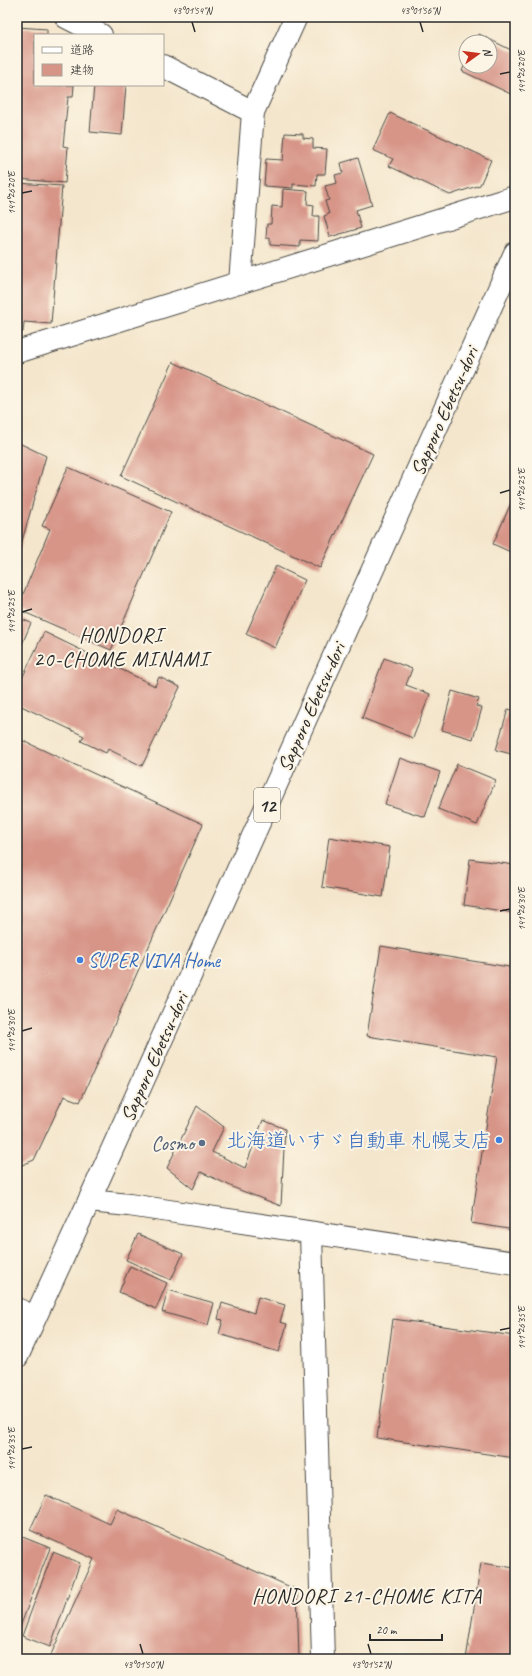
<svg xmlns="http://www.w3.org/2000/svg" width="532" height="1676" font-family="Caveat,'Klee One',sans-serif">
<style>
.building{fill:#d79588}
.lines{fill:none;stroke-linecap:round;stroke-linejoin:round}
.minor-casing{stroke:#494743;stroke-width:24}
.highway-casing{stroke:#494743;stroke-width:24}
.minor{stroke:#fff;stroke-width:22}
.highway{stroke:#fff;stroke-width:22}
.ticks{fill:none;stroke:#2b2b2b;stroke-width:1.5}
.shop-dot{fill:#3f7fe0;stroke:#fcf5e5;stroke-width:1.5}
.service-dot{fill:#5c6f8a;stroke:#fcf5e5;stroke-width:1.5}
.labels{text-anchor:middle;stroke-width:4;stroke-linejoin:round;paint-order:stroke}
.shield{fill:#fcf5e5;stroke:#6a6863;stroke-width:1}
.shield-label{font-size:19px;font-weight:bold;fill:#2b2b2b}
.street-label{font-size:20px;fill:#2b2b2b;stroke:#fcf5e5}
.shop-label{font-size:20px;fill:#366cbe;stroke:#fcf5e5;text-anchor:start}
.service-label{font-size:20px;fill:#4e5e75;stroke:#fcf5e5;text-anchor:end}
.neighbourhood-label{font-size:21px;letter-spacing:1px;fill:#2b2b2b;stroke:#fcf5e5}
.neatline{fill:none;stroke:#2b2b2b;stroke-width:1.5}
.ticks-label{font-size:10px;text-anchor:middle;fill:#2b2b2b}
</style>
<rect width="100%" height="100%" fill="#fcf5e5"/>
<filter id="ink" filterUnits="userSpaceOnUse"><feTurbulence type="fractalNoise" baseFrequency=".025" numOctaves="2"/><feDisplacementMap in="SourceGraphic" scale="8" xChannelSelector="R" yChannelSelector="G"/><feConvolveMatrix kernelMatrix="1 2 1 2 8 2 1 2 1" color-interpolation-filters="sRGB"/></filter>
<filter id="wash" filterUnits="userSpaceOnUse"><feTurbulence type="fractalNoise" baseFrequency=".012" numOctaves="4" result="noise"/><feDisplacementMap in="SourceGraphic" scale="16" xChannelSelector="R" yChannelSelector="G"/><feGaussianBlur stdDeviation="0.9" result="paint"/><feColorMatrix in="noise" values="0 0 0 0 0 0 0 0 0 0 0 0 0 0 0 0 0 1.4 0 .05"/><feComposite in="paint" operator="in"/></filter>
<g filter="url(#wash)">
<rect width="100%" height="100%" fill="#f4e6cc"/>
<g id="blocks">
<path class="building" d="M 17,27 L 47,29 L 47,35 L 35,35 L 35,85 L 74,85 L 73,97 L 68,97 L 63,146 L 68,147 L 65,183 L 17,179 Z
M 479,34 L 515,52 L 515,96 L 462,71 L 466,62 L 466,66 L 490,66 L 490,42 L 475,42 Z
M 94,85 L 126,85 L 122,135 L 90,132 Z
M 390,113 L 491,160 L 480,185 L 450,195 L 389,166 L 393,159 L 373,150 Z
M 285,133 L 303,134 L 303,138 L 313,139 L 313,148 L 327,149 L 325,174 L 317,174 L 316,186 L 293,184 L 293,188 L 264,186 L 266,159 L 283,160 Z
M 358,158 L 372,205 L 356,210 L 361,228 L 330,237 L 324,216 L 329,214 L 325,201 L 329,200 L 325,186 L 337,183 L 335,175 L 343,173 L 341,163 Z
M 17,183 L 62,186 L 51,324 L 24,322 L 23,332 L 17,331 Z
M 283,189 L 308,191 L 307,204 L 314,205 L 313,216 L 319,216 L 318,241 L 300,240 L 300,247 L 270,245 L 270,238 L 266,238 L 267,224 L 271,224 L 272,206 L 282,207 Z
M 173,362 L 373,454 L 320,568 L 121,476 Z
M 17,442 L 46,456 L 17,559 Z
M 68,467 L 171,512 L 111,650 L 17,609 L 50,529 L 42,526 Z
M 511,503 L 515,505 L 515,554 L 493,544 Z
M 276,566 L 305,580 L 275,648 L 246,634 Z
M 17,617 L 31,623 L 17,656 Z
M 44,632 L 155,686 L 159,677 L 180,687 L 142,766 L 108,749 L 106,753 L 81,741 L 84,736 L 17,704 L 17,689 Z
M 384,658 L 412,669 L 406,685 L 430,694 L 413,738 L 362,718 Z
M 452,691 L 479,699 L 476,706 L 482,708 L 473,739 L 442,730 Z
M 508,709 L 515,711 L 515,755 L 496,750 Z
M 17,738 L 203,824 L 80,1102 L 64,1096 L 34,1160 L 17,1167 Z
M 400,758 L 440,772 L 425,817 L 385,804 Z
M 457,764 L 496,780 L 477,825 L 438,809 Z
M 329,837 L 390,847 L 383,897 L 322,887 Z
M 470,859 L 515,865 L 515,913 L 464,905 Z
M 381,946 L 515,968 L 515,1230 L 471,1223 L 497,1057 L 367,1036 Z
M 197,1106 L 224,1127 L 212,1152 L 245,1168 L 263,1120 L 285,1129 L 281,1206 L 237,1189 L 201,1172 L 193,1189 L 167,1168 Z
M 138,1234 L 183,1254 L 171,1280 L 126,1260 Z
M 130,1266 L 167,1283 L 156,1309 L 119,1292 Z
M 168,1290 L 214,1303 L 208,1325 L 162,1312 Z
M 258,1297 L 285,1305 L 280,1322 L 287,1324 L 279,1352 L 219,1334 L 223,1320 L 218,1319 L 222,1303 L 254,1313 Z
M 393,1319 L 515,1336 L 515,1458 L 377,1438 Z
M 46,1495 L 110,1524 L 117,1509 L 297,1590 L 299,1659 L 49,1659 L 94,1559 L 30,1530 Z
M 20,1536 L 50,1548 L 17,1635 L 17,1545 Z
M 53,1552 L 80,1563 L 50,1647 L 22,1636 Z
M 481,1563 L 515,1568 L 515,1659 L 466,1659 Z"/>
</g>
</g>
<g filter="url(#ink)">
<use href="#blocks" fill-opacity="0" stroke="#494743" stroke-width="1"/>
<g class="lines">
<g class="minor-casing">
<path id="minor" d="M 66,17 L 101,35
M 163,66 L 253,112
M 240,283 L 253,112 L 296,17
M 17,352 L 515,197
M 89,1201 L 129,1205 L 515,1263
M 311,1233 L 323,1659
M 17,1309 L 35,1317"/>
</g>
<g class="highway-casing">
<path id="highway" d="M 17,1357 L 89,1201 L 515,253"/>
</g>
<use href="#minor" class="minor"/>
<use href="#highway" class="highway"/>
</g>
</g>
<path class="ticks" d="M 192,22 L 195,32M 420,22 L 423,32M 500,74 L 510,72M 22,193 L 32,191M 500,493 L 510,490M 22,612 L 32,609M 500,911 L 510,909M 22,1031 L 32,1028M 500,1330 L 510,1328M 22,1449 L 32,1447M 140,1644 L 143,1654M 368,1644 L 371,1654"/>
<g class="shop-dot">
<circle cx="80" cy="960" r="4"/>
<circle cx="499" cy="1140" r="4"/>
</g>
<circle class="service-dot" cx="202" cy="1143" r="4"/>
<g class="labels">
<rect class="shield" x="254" y="788" width="26" height="34" rx="3"/>
<g class="shield-label">
<text x="267" y="812">12</text>
</g>
<g class="street-label">
<text transform="translate(444 411) rotate(-66)" y="7">Sapporo Ebetsu-dori</text>
<text transform="translate(311 707) rotate(-66)" y="7">Sapporo Ebetsu-dori</text>
<text transform="translate(154 1057) rotate(-66)" y="7">Sapporo Ebetsu-dori</text>
</g>
<g class="shop-label">
<text x="88" y="967">SUPER VIVA Home</text>
<text x="491" y="1147" text-anchor="end">北海道いすゞ自動車 札幌支店</text>
</g>
<g class="service-label">
<text x="194" y="1150">Cosmo</text>
</g>
<g class="neighbourhood-label">
<text x="121" y="642">HONDORI<tspan x="121" dy="24">20-CHOME MINAMI</tspan></text>
<text x="367" y="1603">HONDORI 21-CHOME KITA</text>
</g>
</g>
<rect width="532" height="1676" fill="none" stroke="#fcf5e5" stroke-width="44"/>
<rect x="34" y="34" width="130" height="52" fill="#fcf5e5" stroke="#a8a49b"/>
<rect x="42" y="47" width="20" height="6" fill="#ffffff" stroke="#a8a49b"/>
<text x="70" y="54" font-size="12" fill="#2b2b2b">道路</text>
<rect x="42" y="64" width="20" height="12" fill="#d79588" stroke="#a8a49b"/>
<text x="70" y="74" font-size="12" fill="#2b2b2b">建物</text>
<g transform="translate(478 54) rotate(76)"><circle r="19" fill="#fcf5e5" stroke="#a8a49b"/>
<path d="M0-3L7 15L0 10L-7 15Z" fill="#c8321e"/>
<text y="-6" font-size="11" font-weight="bold" text-anchor="middle" fill="#2b2b2b">N</text>
</g>
<path d="M370 1634v6h72v-6" fill="none" stroke="#2b2b2b" stroke-width="2"/>
<text x="376" y="1634" font-size="12" fill="#2b2b2b" stroke="#fcf5e5" stroke-width="3" paint-order="stroke">20 m</text>
<rect x="22" y="22" width="488" height="1632" class="neatline"/>
<g class="ticks-label">
<text x="192" y="14">43°01'54"N</text>
<text x="420" y="14">43°01'56"N</text>
<text transform="translate(521 72) rotate(-90)" y="4">141°26'20"E</text>
<text transform="translate(11 193) rotate(-90)" y="4">141°26'20"E</text>
<text transform="translate(521 490) rotate(-90)" y="4">141°26'25"E</text>
<text transform="translate(11 612) rotate(-90)" y="4">141°26'25"E</text>
<text transform="translate(521 909) rotate(-90)" y="4">141°26'30"E</text>
<text transform="translate(11 1031) rotate(-90)" y="4">141°26'30"E</text>
<text transform="translate(521 1328) rotate(-90)" y="4">141°26'35"E</text>
<text transform="translate(11 1449) rotate(-90)" y="4">141°26'35"E</text>
<text x="143" y="1668">43°01'50"N</text>
<text x="371" y="1668">43°01'52"N</text>
</g>
</svg>
